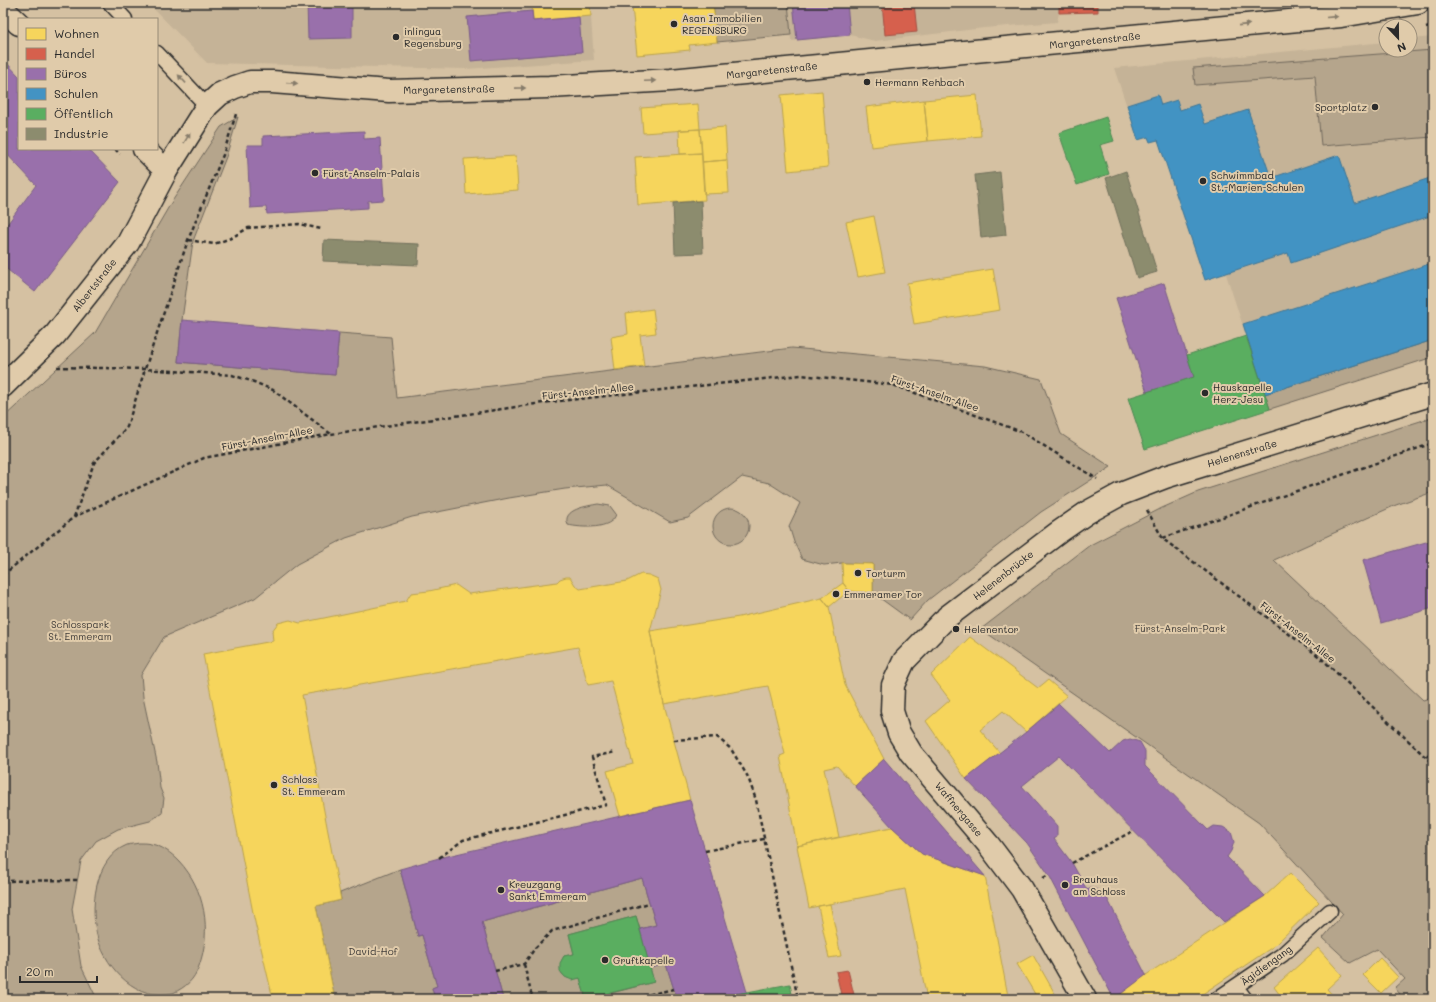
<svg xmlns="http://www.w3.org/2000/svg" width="1436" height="1002" font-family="Mali,sans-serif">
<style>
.built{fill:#c5b397}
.green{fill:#b5a58c;stroke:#70685c}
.homes{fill:#f6d55c;stroke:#b9a24d}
.shops{fill:#d6604d;stroke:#a35043}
.offices{fill:#9970ab;stroke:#785b85}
.schools{fill:#4393c3;stroke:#3c7495}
.public{fill:#5aae61;stroke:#4c8751}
.industry{fill:#8c8c6e;stroke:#6f6f5a}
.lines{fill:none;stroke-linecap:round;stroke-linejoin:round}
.lane-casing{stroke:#2b2b2b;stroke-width:17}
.street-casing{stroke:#2b2b2b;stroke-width:25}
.secondary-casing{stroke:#2b2b2b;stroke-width:25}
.path{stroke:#2b2b2b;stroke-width:2.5;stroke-dasharray:4 3;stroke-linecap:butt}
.lane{stroke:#e0cbaa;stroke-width:14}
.street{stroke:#e0cbaa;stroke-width:22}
.secondary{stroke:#e0cbaa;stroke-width:22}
.oneway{fill:#867b6a}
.poi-dot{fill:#2b2b2b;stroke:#e0cbaa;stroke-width:1.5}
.labels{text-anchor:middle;stroke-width:4;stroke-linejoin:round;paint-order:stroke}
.poi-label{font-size:10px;fill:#2b2b2b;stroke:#e0cbaa;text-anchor:start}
.street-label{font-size:10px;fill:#2b2b2b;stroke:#e0cbaa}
.park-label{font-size:10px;fill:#403d3a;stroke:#e0cbaa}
</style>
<rect width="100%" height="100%" fill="#d5c1a2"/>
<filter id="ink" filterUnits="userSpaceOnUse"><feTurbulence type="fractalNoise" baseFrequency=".025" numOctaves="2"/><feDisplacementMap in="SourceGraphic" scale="8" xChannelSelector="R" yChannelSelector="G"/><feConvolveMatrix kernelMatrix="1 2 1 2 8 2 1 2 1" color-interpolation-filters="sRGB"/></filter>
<g filter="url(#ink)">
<path class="built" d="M 148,3 L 590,3 L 594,60 L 466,69 L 207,63 Z
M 788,3 L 1098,3 L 1098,12 L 1059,13 L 1057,22 L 984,28 L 875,41 L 850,35 L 791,41 Z
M 1433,37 L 1433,357 L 1270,409 L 1226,274 L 1205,280 L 1158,140 L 1150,142 L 1148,137 L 1138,140 L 1114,68 L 1386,42 L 1386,50 L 1410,50 L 1410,39 Z"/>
<path class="green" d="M 713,3 L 788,3 L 791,35 L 717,42 Z
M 1433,50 L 1433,137 L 1321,146 L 1315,76 L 1195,85 L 1193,68 Z
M 238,117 L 226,157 L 193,241 L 182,320 L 178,362 L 335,375 L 339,333 L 391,337 L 397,398 L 792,348 L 985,366 L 1041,379 L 1061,434 L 1111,467 L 1041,512 L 928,600 L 910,620 L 873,593 L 873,564 L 842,563 L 824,565 L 802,559 L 794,542 L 789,526 L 800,503 L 769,483 L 742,477 L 688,518 L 670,522 L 607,485 L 565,489 L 509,498 L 412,517 L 346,538 L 297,564 L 255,598 L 164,637 L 141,675 L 143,697 L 157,762 L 160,788 L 164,798 L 162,813 L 150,821 L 118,829 L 96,841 L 81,861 L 72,909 L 81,966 L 97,999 L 3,999 L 3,418 L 95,333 L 171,203 L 221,127 Z
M 1433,340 L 1433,357 L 1270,409 L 1265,394 Z
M 1433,417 L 1433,492 L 1396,505 L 1274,560 L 1423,700 L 1433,697 L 1433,999 L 1404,999 L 1395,988 L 1405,979 L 1377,949 L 1350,963 L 1323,938 L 1343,914 L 1259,823 L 981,629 L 1090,545 L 1162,508 L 1198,492 Z
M 598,504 L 610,506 L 616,514 C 612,530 581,528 568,525 C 561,509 588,506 598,504 Z
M713 526a18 18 0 1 1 36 0a18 18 0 1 1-36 0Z
M 139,843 C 143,843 147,843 151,844 C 162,846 171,853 179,861 C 205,889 212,930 199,966 C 194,980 186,987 173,993 C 137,1002 107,969 98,939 C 89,910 94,858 127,845 C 130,844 135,844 139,843 Z
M 400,869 L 418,936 L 422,935 L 437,986 L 432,988 L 435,999 L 335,999 L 316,906 L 341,900 L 340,893 Z
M 642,878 L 656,925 L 640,929 L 636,916 L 569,934 L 574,954 L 564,956 C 555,971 563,982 580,978 L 586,999 L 503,999 L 482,922 Z
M 666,964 L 677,999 L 589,999 L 654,982 L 650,968 Z"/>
<path class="homes" d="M 532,3 L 590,3 L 591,16 L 533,21 Z
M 655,3 L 713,3 L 717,42 L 689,45 L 690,50 L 637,55 L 632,6 L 655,4 Z
M 1183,3 L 1218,3 L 1183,6 Z
M 822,91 L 828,167 L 788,171 L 781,95 Z
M 977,95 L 981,136 L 928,141 L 924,100 Z
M 924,100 L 928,141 L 871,147 L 866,107 Z
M 698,104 L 700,129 L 643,133 L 641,108 Z
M 725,127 L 727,160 L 702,162 L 700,129 Z
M 700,129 L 702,153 L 680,154 L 679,130 Z
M 702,153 L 705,200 L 638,205 L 635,157 Z
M 516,156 L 518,190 L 466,194 L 464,159 Z
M 727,160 L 729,193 L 704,194 L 702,162 Z
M 874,216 L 885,272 L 858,277 L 846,222 Z
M 993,269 L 1000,310 L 914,324 L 907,283 Z
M 653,309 L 656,333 L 640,335 L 644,366 L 615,370 L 611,337 L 628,334 L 626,313 Z
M 842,563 L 873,564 L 873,593 L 849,591 L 843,583 Z
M 641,574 L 649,575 L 658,579 L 661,590 L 650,631 L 664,704 L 690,800 L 620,816 L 607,771 L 633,764 L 611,681 L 588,685 L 578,647 L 302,695 L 341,900 L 316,906 L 335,999 L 273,999 L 254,918 L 203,654 L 273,641 L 272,631 L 278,623 L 290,620 L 300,623 L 406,601 L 411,593 L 429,591 L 456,585 L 469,594 L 557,582 L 560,579 L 566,577 L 570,577 L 575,585 L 580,589 L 627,581 Z
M 843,583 L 849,591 L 829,607 L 822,598 Z
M 822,598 L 829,607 L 845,685 L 884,759 L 855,786 L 837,766 L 824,769 L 839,837 L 797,846 L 780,756 L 785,754 L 768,686 L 664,704 L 650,631 L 739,617 Z
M 970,637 L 1038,688 L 1048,680 L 1067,696 L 1026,732 L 1003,711 L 980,730 L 1000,753 L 966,779 L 926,721 L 950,700 L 931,675 Z
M 892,827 L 922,854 L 985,876 L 1008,996 L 991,999 L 927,999 L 905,889 L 809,908 L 797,846 Z
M 1290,873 L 1319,902 L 1274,946 L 1195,999 L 1114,999 L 1146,975 L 1265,896 Z
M 830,904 L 841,956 L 829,958 L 818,906 Z
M 1318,948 L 1342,975 L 1327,989 L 1335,998 L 1283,999 L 1274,987 Z
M 1033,955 L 1058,999 L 1038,999 L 1017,964 Z
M 1380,958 L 1398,977 L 1381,993 L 1363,975 Z"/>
<path class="shops" d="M 882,3 L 914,3 L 917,32 L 885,35 Z
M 1059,3 L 1098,3 L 1098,12 L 1059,13 Z
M 848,970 L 855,999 L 842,999 L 836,972 Z"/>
<path class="offices" d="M 307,3 L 352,3 L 352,38 L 308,39 Z
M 793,3 L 847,3 L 850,35 L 797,40 Z
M 532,11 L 533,21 L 579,17 L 582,52 L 471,61 L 467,17 Z
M 3,59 L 19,76 L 19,149 L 88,149 L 120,182 L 35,292 L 3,266 L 3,230 L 36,185 L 3,150 Z
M 364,131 L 364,139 L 380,138 L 384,200 L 368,201 L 368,208 L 267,214 L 266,207 L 250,208 L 247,145 L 263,145 L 263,136 Z
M 1164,283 L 1194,377 L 1147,392 L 1116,298 Z
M 182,320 L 339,333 L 335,375 L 178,362 Z
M 1433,540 L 1433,608 L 1381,623 L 1363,560 Z
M 1059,704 L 1110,753 L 1123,741 L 1130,739 L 1140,742 L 1145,751 L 1145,766 L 1208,830 L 1214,826 L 1223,827 L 1231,832 L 1234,842 L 1231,851 L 1227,857 L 1265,896 L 1224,922 L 1059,756 L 1022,786 L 1057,826 L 1057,837 L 1054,839 L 1072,863 L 1087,890 L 1092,888 L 1104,892 L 1146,975 L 1114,999 L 1049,875 L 1027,843 L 966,779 L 1026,732 Z
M 884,759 L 985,876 L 922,854 L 892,827 L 855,786 Z
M 690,800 L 747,992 L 711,999 L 677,999 L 666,964 L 650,968 L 640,929 L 656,925 L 642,878 L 482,922 L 503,999 L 435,999 L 432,988 L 437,986 L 422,935 L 418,936 L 400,869 L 439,858 Z"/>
<path class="schools" d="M 1158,95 L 1161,105 L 1177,100 L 1180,110 L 1198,104 L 1205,124 L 1248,110 L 1271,178 L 1339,155 L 1355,203 L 1433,177 L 1433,215 L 1291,263 L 1288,253 L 1205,280 L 1158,140 L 1150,142 L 1148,137 L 1138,140 L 1127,105 Z
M 1432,263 L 1433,263 L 1433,340 L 1265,394 L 1243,324 Z"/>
<path class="public" d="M 1106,117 L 1114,141 L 1100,145 L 1109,174 L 1077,185 L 1059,133 Z
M 1246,336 L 1270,409 L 1145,449 L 1128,398 L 1194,377 L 1187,355 Z
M 636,916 L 654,982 L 586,999 L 580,978 L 572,980 L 565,977 L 560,971 L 560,963 L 564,956 L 574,954 L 569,934 Z
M 790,984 L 793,999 L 711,999 L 747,992 Z
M 1008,996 L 1008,999 L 991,999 Z"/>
<path class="industry" d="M 1126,171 L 1157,272 L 1137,278 L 1106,178 Z
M 1000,172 L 1006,235 L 981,238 L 975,175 Z
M 701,201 L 703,253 L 675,254 L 673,203 Z
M 324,240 L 419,244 L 418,265 L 323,261 Z"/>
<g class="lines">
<g class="lane-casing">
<path id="lane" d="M 110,3 L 125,19
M 157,53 L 207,106
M 1236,987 L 1245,999
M 1217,999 L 1282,955 L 1330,911"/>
</g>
<g class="street-casing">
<path id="street" d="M 3,9 L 19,24
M 3,386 L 55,335 L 128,243 L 166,171 L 144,149
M 947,617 L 1059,532 L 1088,512 L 1121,494 L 1165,477 L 1433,394
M 943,621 L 904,661 L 893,685 L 892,711 L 899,733 L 911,753 L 988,844 L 1022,889 L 1085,999"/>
</g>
<g class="secondary-casing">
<path id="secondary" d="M 166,171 L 207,106 L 220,94 L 235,87 L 250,82 L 272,82 L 389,91 L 549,87 L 671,80 L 1341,16 L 1418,3"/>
</g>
<path class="path" d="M 1426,28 L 1433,26
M 115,149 L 120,154
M 188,240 L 214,244 L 231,238 L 248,228 L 299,224 L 321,229
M 57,367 L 145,369 L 232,375 L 254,382 L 273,390 L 331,434
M 1147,510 L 1163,539 L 1321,658 L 1433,764
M 74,517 L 94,463 L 127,427 L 145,369 L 188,240 L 223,155 L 236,114
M 1163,538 L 1433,443
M 3,575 L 74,517 L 204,458 L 331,434 L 550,402 L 801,375 L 893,385 L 1022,432 L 1097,479
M 674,740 L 717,737 L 731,749 L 748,777 L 756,800 L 798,999
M 1426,757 L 1433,750
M 705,851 L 764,839
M 439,858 L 463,840 L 606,805 L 592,757 L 616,752
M 1072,863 L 1133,831
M 1043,878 L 1049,875
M 3,881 L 77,880
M 524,964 L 531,993 L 535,999
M 495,971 L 524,964 L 535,948 L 552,931 L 649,903
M 629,999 L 674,989"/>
<use href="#lane" class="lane"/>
<use href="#street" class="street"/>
<use href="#secondary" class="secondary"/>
</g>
<defs><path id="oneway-solid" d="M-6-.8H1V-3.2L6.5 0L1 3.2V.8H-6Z"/></defs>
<g class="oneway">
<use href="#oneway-solid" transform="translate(1332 17) rotate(-5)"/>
<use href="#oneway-solid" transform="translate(1244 25) rotate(-6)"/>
<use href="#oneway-solid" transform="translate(182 79) rotate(-133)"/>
<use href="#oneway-solid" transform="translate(650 81) rotate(-3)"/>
<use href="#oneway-solid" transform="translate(292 83) rotate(4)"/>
<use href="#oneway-solid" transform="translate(520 88) rotate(-1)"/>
<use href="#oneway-solid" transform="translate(187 138) rotate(-59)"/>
</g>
</g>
<g class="poi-dot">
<circle cx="674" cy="24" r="4"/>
<circle cx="396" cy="37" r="4"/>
<circle cx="867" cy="82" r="4"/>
<circle cx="1375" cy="107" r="4"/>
<circle cx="315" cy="173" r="4"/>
<circle cx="1203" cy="181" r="4"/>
<circle cx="1205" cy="393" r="4"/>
<circle cx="858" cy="573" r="4"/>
<circle cx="836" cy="594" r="4"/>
<circle cx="956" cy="629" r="4"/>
<circle cx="274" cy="785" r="4"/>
<circle cx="1065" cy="885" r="4"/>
<circle cx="501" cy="890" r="4"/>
<circle cx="605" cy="960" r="4"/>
</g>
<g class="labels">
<g class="poi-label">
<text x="682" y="22">Asan Immobilien<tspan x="682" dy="12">REGENSBURG</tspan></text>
<text x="404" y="35">inlingua<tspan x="404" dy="12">Regensburg</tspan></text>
<text x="875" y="86">Hermann Rehbach</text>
<text x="1367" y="111" text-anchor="end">Sportplatz</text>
<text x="323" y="177">Fürst-Anselm-Palais</text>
<text x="1211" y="179">Schwimmbad<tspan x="1211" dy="12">St.-Marien-Schulen</tspan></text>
<text x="1213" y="391">Hauskapelle<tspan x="1213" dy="12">Herz-Jesu</tspan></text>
<text x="866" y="577">Torturm</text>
<text x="844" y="598">Emmeramer Tor</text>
<text x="964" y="633">Helenentor</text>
<text x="282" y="783">Schloss<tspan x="282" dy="12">St. Emmeram</tspan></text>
<text x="1073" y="883">Brauhaus<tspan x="1073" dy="12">am Schloss</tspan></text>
<text x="509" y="888">Kreuzgang<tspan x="509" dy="12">Sankt Emmeram</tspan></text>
<text x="613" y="964">Gruftkapelle</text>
</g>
<g class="street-label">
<text transform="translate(1095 40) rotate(-6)" y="4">Margaretenstraße</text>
<text transform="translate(772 70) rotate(-6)" y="4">Margaretenstraße</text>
<text transform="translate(449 89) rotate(-1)" y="4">Margaretenstraße</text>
<text transform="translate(94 285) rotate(-52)" y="4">Albertstraße</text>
<text transform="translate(588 391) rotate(-6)" y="4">Fürst-Anselm-Allee</text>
<text transform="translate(935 393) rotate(19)" y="4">Fürst-Anselm-Allee</text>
<text transform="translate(267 438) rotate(-11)" y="4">Fürst-Anselm-Allee</text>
<text transform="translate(1242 453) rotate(-17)" y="4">Helenenstraße</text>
<text transform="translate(1003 575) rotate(-38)" y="4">Helenenbrücke</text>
<text transform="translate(1298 632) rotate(38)" y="4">Fürst-Anselm-Allee</text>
<text transform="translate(959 809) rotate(50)" y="4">Waffnergasse</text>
<text transform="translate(1266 965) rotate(-36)" y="4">Ägidiengang</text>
</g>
<g class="park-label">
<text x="80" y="628">Schlosspark<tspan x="80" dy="12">St. Emmeram</tspan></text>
<text x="1180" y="632">Fürst-Anselm-Park</text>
<text x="373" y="955">David-Hof</text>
</g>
</g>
<rect width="1436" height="1002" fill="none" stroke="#e0cbaa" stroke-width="16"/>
<rect x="8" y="8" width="1420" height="986" fill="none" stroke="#2b2b2b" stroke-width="1.5" filter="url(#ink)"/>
<rect x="18" y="18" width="140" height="132" fill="#e0cbaa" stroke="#988b77"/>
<rect x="26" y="28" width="20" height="12" fill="#f6d55c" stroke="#988b77"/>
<text x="54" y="38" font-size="12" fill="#2b2b2b">Wohnen</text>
<rect x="26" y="48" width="20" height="12" fill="#d6604d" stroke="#988b77"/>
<text x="54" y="58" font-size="12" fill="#2b2b2b">Handel</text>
<rect x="26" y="68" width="20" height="12" fill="#9970ab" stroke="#988b77"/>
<text x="54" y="78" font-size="12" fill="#2b2b2b">Büros</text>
<rect x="26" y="88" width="20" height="12" fill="#4393c3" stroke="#988b77"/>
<text x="54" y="98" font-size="12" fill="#2b2b2b">Schulen</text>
<rect x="26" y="108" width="20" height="12" fill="#5aae61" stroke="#988b77"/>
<text x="54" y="118" font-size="12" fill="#2b2b2b">Öffentlich</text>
<rect x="26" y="128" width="20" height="12" fill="#8c8c6e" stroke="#988b77"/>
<text x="54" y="138" font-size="12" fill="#2b2b2b">Industrie</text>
<g transform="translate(1398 38) rotate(158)"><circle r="19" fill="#e0cbaa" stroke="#988b77"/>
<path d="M0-3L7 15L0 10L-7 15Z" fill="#2b2b2b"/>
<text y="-6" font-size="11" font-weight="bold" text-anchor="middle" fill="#2b2b2b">N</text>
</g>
<path d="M20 976v6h77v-6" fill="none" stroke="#2b2b2b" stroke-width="2"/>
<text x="26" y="976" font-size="12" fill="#2b2b2b" stroke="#e0cbaa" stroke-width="3" paint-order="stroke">20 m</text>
</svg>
